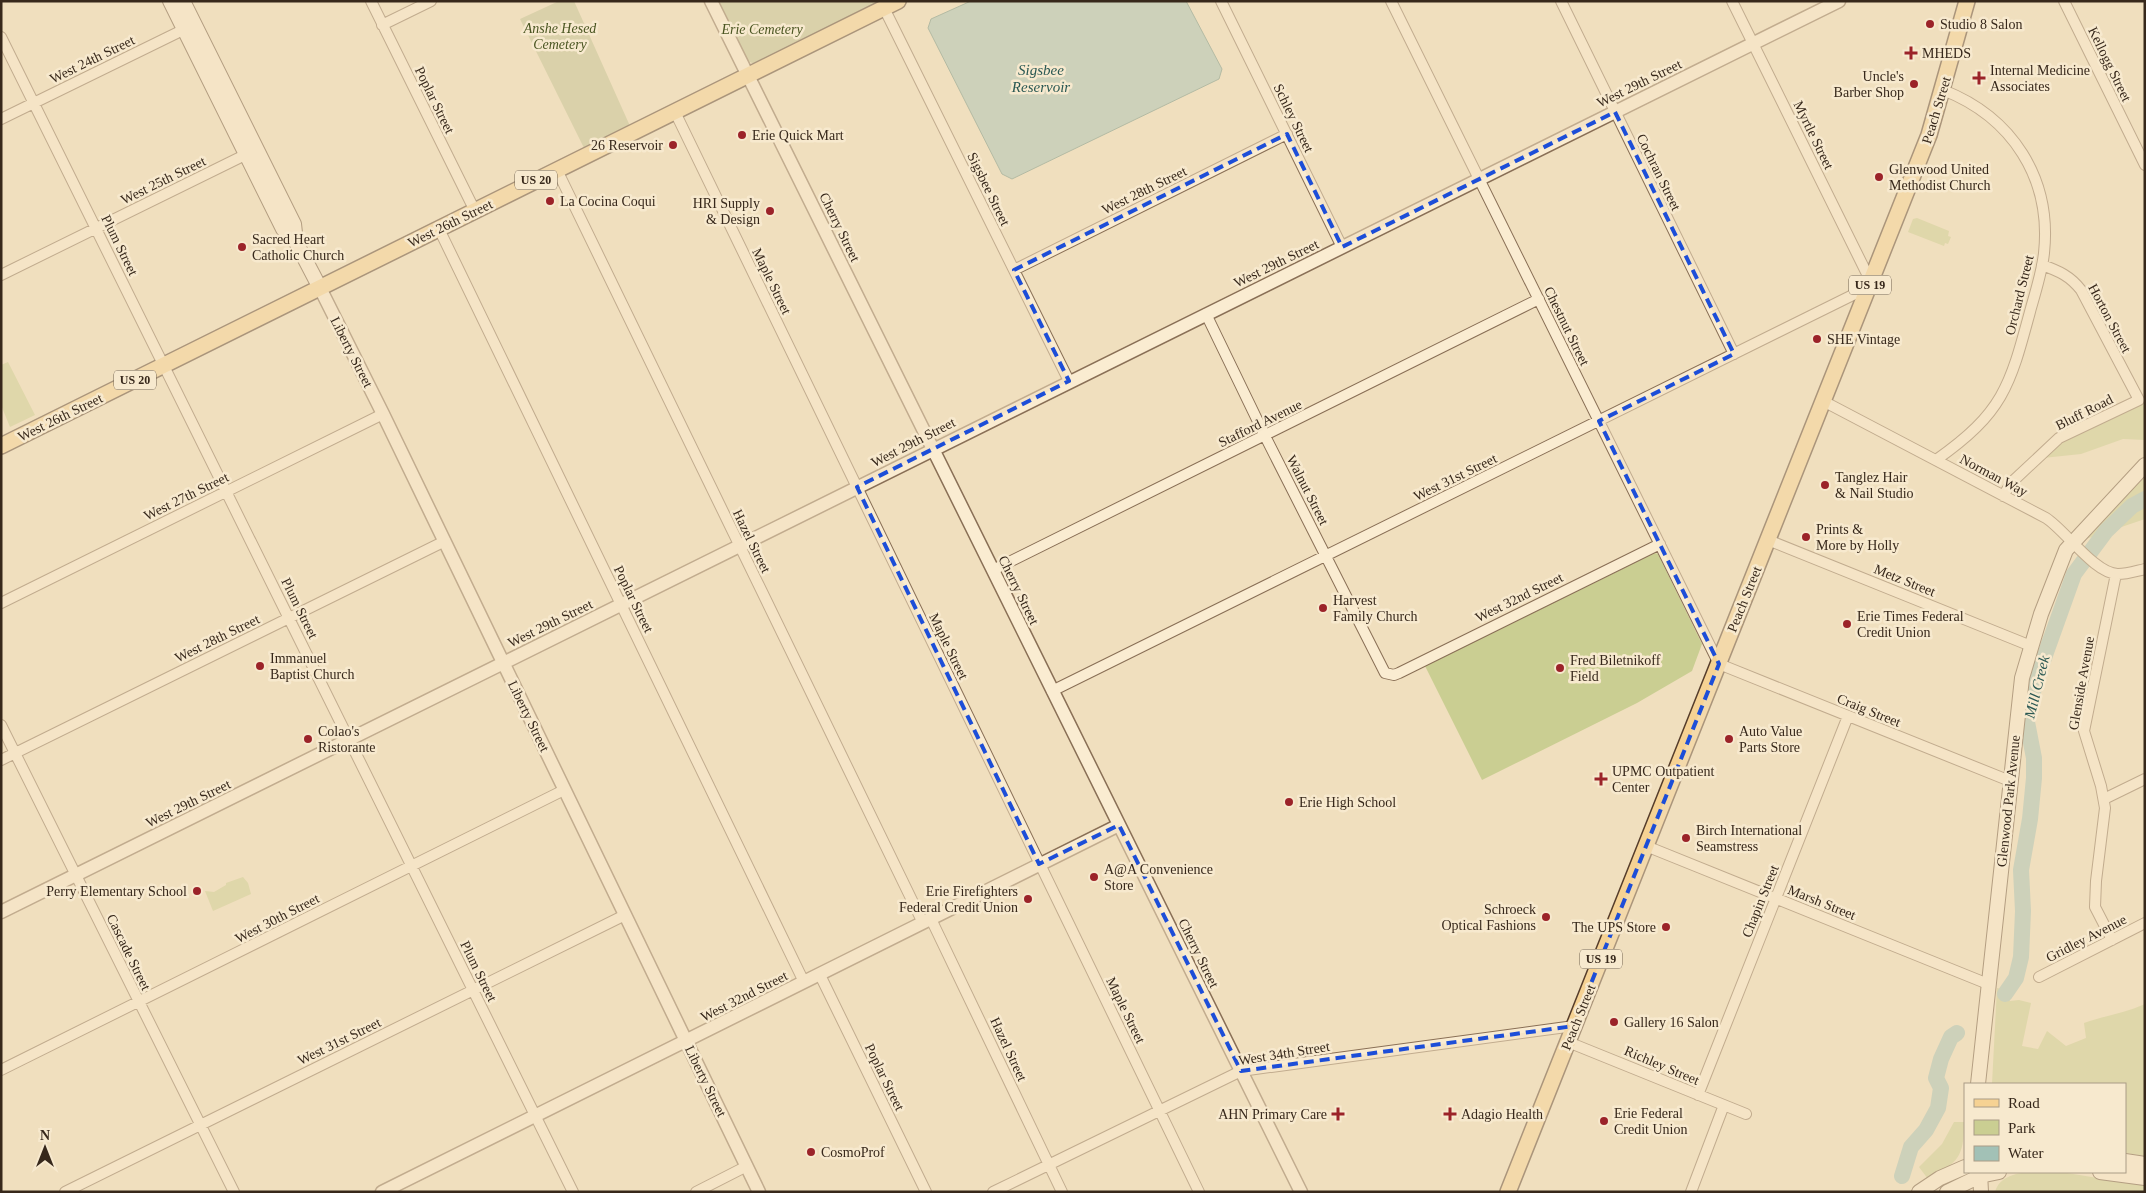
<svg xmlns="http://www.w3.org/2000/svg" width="2146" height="1193" font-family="Georgia,serif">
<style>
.green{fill:#cace92}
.cemetery{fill:#bfc292}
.water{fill:#a2c1b6;stroke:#698f84}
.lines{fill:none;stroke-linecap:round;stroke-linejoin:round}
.river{stroke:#a2c1b6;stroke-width:16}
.minor-casing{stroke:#896f56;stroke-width:12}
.tertiary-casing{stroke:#896f56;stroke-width:15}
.secondary-casing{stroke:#6a5039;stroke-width:16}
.primary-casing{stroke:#563d2b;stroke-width:18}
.minor{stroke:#faecd1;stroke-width:10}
.tertiary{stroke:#faecd1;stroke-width:12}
.secondary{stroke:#faecd1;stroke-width:14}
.primary{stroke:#f6d293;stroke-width:15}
.marked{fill:none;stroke:#1d4ed8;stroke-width:4;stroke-dasharray:10 6;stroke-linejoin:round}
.poi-dot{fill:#9b2329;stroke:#f7e9ce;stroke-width:2}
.labels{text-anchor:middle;stroke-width:5;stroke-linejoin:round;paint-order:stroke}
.shield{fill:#f7e9ce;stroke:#716251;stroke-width:1}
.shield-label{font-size:12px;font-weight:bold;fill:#37281b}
.poi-label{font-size:14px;fill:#37281b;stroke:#f7e9ce;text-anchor:start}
.park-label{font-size:14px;font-style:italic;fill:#4a5521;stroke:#f7e9ce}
.street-label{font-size:14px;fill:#37281b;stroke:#f7e9ce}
.water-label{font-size:15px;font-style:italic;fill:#2a5853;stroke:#f7e9ce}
</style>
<rect width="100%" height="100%" fill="#f0dfbe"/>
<path class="green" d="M 1917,218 L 1949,231 L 1948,236 L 1951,237 L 1948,244 L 1945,243 L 1944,246 L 1908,232 L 1913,219 Z
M 8,362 L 35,415 L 10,427 L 1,405 L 1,365 Z
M 2145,401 L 2145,440 L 2123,439 L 2081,454 L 2043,458 L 2058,442 Z
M 2145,477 L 2145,519 L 2083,540 Z
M 1655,553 L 1658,554 L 1702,644 L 1692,671 L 1637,703 L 1482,780 L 1425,666 Z
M 243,877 L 248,883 L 251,894 L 213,911 L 205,891 L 214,892 L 226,885 L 226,883 Z
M 1997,988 L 2002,989 L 2010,1001 L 2019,1000 L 2031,1003 L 2022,1046 L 2038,1049 L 2047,1031 L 2066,1046 L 2086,1038 L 2084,1023 C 2104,1016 2125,1013 2145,1004 L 2145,1156 L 2125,1153 L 2125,1084 L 1992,1084 Z
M 1954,1122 L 1964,1122 C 1964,1158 1958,1162 1928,1179 L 1919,1167 L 1942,1144 Z
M 2061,1172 L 2110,1180 L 2145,1182 L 2145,1192 L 1995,1192 C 2002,1167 2041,1172 2061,1172 Z"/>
<path class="cemetery" d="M 559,1 L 574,1 L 630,126 L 584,148 L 520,19 Z
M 718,1 L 883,1 L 754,64 L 746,60 Z"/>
<path class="water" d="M 971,1 L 1186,1 L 1222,69 L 1219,79 L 1012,179 L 1002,174 L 928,28 L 931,19 Z"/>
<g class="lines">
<path class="river" d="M 2005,994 L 2016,978 L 2021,957 L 2023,911 L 2021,870 L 2030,819 L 2034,778 L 2034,758 L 2027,722 L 2035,683 L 2074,574 L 2106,531 L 2132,506 L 2145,499
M 1902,1176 L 1911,1147 L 1926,1130 L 1938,1108 L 1941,1088 L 1936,1078 L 1941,1059 L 1951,1037 L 1957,1033"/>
<g class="minor-casing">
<path id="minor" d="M 371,1 L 475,211
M 1221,1 L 1342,247
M 1391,1 L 1719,664 L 2010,781
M 1561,1 L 1734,354
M 1732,1 L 1871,282
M 2064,1 L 2145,165
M 884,8 L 1069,381
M 382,25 L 431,1
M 1,37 L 573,1192
M 675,112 L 1199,1192
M 1,119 L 189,27
M 557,170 L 923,923
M 439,229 L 804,982
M 1014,270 L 1287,134
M 1,275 L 251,152
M 1206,314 L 1265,436 L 1385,673 L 1394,675 L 1399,673 L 1660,544
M 1823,401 L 2046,518 C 2065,530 2095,574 2118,574 C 2127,574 2136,571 2145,569
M 1936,460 C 2004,412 2010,386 2031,308 C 2036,290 2042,272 2044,253 C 2052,178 2012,117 1943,90
M 2003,496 L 2012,482 L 2059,438 L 2139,400 L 2081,290 C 2070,276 2059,271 2042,265
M 1768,540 L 2031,646
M 993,570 L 1539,299
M 1,603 L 383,414
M 1052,691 L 1869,287
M 1,725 L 234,1192
M 1,760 L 445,541
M 2104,799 L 2145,779
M 1646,846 L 1988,984
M 931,919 L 1062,1192
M 2112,940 L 2095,907 L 2096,881 L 2105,808 L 2101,786 L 2084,731 L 2116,574
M 820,975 L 926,1192
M 2039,977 L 2145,923
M 1568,1042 L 1746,1114
M 1,1070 L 564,790
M 1698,1095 L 1848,716
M 65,1192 L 625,915
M 696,1192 L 747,1166
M 993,1192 L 1241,1071 L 1574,1026
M 1691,1192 L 1724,1105"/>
</g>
<g class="tertiary-casing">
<path id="tertiary" d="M 711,1 L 1301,1192
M 320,288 L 383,414 L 759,1192
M 1,912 L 1839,1
M 382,1192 L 1119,825"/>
</g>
<g class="secondary-casing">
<path id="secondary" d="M 170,1 L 283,229 L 296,242 L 320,288
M 183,1 L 294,224 L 296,242
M 1978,1084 L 2022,678 L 2041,614 L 2066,550 L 2145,465
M 2125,1161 L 2145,1164
M 1980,1172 L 1981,1192
M 2100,1172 L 2145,1178
M 1919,1192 L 1940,1178 L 1965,1167
M 1947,1192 L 1980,1176 L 1999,1172"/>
</g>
<g class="primary-casing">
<path id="primary" d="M 1,446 L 898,1
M 1508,1192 L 1929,135 L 1967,1"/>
</g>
<use href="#minor" class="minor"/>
<use href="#tertiary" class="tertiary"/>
<use href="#secondary" class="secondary"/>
<use href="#primary" class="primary"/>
</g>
<path d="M0 0H2146V1193H0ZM 1615,112 L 1734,354 L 1599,421 L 1719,664 L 1574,1026 L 1241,1071 L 1119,825 L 1039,864 L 857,487 L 1069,381 L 1014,270 L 1287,134 L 1342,247 Z" fill="#f0dfbe" fill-opacity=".55" fill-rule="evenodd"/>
<path class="marked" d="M 1615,112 L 1734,354 L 1599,421 L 1719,664 L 1574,1026 L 1241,1071 L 1119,825 L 1039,864 L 857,487 L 1069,381 L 1014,270 L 1287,134 L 1342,247 Z"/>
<g class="poi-dot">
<circle cx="1930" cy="24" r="5"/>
<path d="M1908.5 45.5h5v5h5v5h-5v5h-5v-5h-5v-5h5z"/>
<path d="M1976.5 70.5h5v5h5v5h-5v5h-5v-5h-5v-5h5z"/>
<circle cx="1914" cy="84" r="5"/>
<circle cx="742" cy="135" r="5"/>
<circle cx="673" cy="145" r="5"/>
<circle cx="1879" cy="177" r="5"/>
<circle cx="550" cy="201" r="5"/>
<circle cx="770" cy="211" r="5"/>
<circle cx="242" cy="247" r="5"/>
<circle cx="1817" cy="339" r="5"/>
<circle cx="1825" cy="485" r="5"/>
<circle cx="1806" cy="537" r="5"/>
<circle cx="1323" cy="608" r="5"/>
<circle cx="1847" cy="624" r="5"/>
<circle cx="260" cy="666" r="5"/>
<circle cx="1560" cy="668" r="5"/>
<circle cx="308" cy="739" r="5"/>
<circle cx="1729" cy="739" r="5"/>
<path d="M1598.5 771.5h5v5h5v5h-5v5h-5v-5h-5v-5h5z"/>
<circle cx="1289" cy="802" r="5"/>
<circle cx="1686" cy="838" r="5"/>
<circle cx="1094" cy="877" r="5"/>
<circle cx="197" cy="891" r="5"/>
<circle cx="1028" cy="899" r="5"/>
<circle cx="1546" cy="917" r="5"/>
<circle cx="1666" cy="927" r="5"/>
<circle cx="1614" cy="1022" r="5"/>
<path d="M1335.5 1106.5h5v5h5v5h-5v5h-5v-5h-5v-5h5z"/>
<path d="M1447.5 1106.5h5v5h5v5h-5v5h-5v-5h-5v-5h5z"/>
<circle cx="1604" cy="1121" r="5"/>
<circle cx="811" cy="1152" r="5"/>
</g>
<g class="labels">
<g class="shield">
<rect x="515" y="170.5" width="42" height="19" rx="4"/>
<rect x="1849" y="275.5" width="42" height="19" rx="4"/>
<rect x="114" y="370.5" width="42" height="19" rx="4"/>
<rect x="1580" y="949.5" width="42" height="19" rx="4"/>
</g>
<g class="shield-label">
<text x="536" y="184">US 20</text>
<text x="1870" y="289">US 19</text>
<text x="135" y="384">US 20</text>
<text x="1601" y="963">US 19</text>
</g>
<g class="poi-label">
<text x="1940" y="29">Studio 8 Salon</text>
<text x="1922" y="58">MHEDS</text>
<text x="1990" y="75">Internal Medicine<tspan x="1990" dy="16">Associates</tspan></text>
<text x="1904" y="81" text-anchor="end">Uncle's<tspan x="1904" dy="16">Barber Shop</tspan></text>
<text x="752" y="140">Erie Quick Mart</text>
<text x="663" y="150" text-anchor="end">26 Reservoir</text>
<text x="1889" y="174">Glenwood United<tspan x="1889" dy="16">Methodist Church</tspan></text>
<text x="560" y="206">La Cocina Coqui</text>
<text x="760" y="208" text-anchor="end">HRI Supply<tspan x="760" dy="16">&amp; Design</tspan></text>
<text x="252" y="244">Sacred Heart<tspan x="252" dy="16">Catholic Church</tspan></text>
<text x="1827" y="344">SHE Vintage</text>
<text x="1835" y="482">Tanglez Hair<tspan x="1835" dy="16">&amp; Nail Studio</tspan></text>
<text x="1816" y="534">Prints &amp;<tspan x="1816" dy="16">More by Holly</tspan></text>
<text x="1333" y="605">Harvest<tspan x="1333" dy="16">Family Church</tspan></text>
<text x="1857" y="621">Erie Times Federal<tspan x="1857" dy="16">Credit Union</tspan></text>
<text x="270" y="663">Immanuel<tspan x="270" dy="16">Baptist Church</tspan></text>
<text x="1570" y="665">Fred Biletnikoff<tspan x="1570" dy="16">Field</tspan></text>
<text x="318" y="736">Colao's<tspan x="318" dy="16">Ristorante</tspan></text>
<text x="1739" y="736">Auto Value<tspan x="1739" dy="16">Parts Store</tspan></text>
<text x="1612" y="776">UPMC Outpatient<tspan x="1612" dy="16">Center</tspan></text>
<text x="1299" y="807">Erie High School</text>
<text x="1696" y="835">Birch International<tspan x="1696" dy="16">Seamstress</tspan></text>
<text x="1104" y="874">A@A Convenience<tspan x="1104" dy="16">Store</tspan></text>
<text x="187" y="896" text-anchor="end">Perry Elementary School</text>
<text x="1018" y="896" text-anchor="end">Erie Firefighters<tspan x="1018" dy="16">Federal Credit Union</tspan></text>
<text x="1536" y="914" text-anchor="end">Schroeck<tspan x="1536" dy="16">Optical Fashions</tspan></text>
<text x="1656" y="932" text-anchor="end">The UPS Store</text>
<text x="1624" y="1027">Gallery 16 Salon</text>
<text x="1614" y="1118">Erie Federal<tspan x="1614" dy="16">Credit Union</tspan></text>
<text x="1327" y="1119" text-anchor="end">AHN Primary Care</text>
<text x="1461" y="1119">Adagio Health</text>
<text x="821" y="1157">CosmoProf</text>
</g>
<g class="park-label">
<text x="560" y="33">Anshe Hesed<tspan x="560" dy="16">Cemetery</tspan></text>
<text x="762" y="34">Erie Cemetery</text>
</g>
<g class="street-label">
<text transform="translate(92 59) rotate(-26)" y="5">West 24th Street</text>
<text transform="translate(2110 64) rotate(64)" y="5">Kellogg Street</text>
<text transform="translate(1639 83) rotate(-26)" y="5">West 29th Street</text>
<text transform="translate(435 100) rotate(64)" y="5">Poplar Street</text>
<text transform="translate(1936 110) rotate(-73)" y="5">Peach Street</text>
<text transform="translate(1294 118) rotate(64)" y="5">Schley Street</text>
<text transform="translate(1814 135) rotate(64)" y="5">Myrtle Street</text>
<text transform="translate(1659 172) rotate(64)" y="5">Cochran Street</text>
<text transform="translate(163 180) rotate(-26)" y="5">West 25th Street</text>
<text transform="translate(989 189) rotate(64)" y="5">Sigsbee Street</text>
<text transform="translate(1144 190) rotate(-26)" y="5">West 28th Street</text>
<text transform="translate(450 223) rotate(-26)" y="5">West 26th Street</text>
<text transform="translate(840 227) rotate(64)" y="5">Cherry Street</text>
<text transform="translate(120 245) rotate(64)" y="5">Plum Street</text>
<text transform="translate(1276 263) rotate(-26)" y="5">West 29th Street</text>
<text transform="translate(772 281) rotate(64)" y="5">Maple Street</text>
<text transform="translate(2019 295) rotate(-76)" y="5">Orchard Street</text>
<text transform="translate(2110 318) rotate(62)" y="5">Horton Street</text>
<text transform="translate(1567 326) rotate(64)" y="5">Chestnut Street</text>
<text transform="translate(352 352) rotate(63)" y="5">Liberty Street</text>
<text transform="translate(2084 412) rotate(-27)" y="5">Bluff Road</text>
<text transform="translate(60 417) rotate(-26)" y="5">West 26th Street</text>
<text transform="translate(1260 423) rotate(-26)" y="5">Stafford Avenue</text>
<text transform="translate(913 442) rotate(-27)" y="5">West 29th Street</text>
<text transform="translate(1994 475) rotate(28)" y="5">Norman Way</text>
<text transform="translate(1455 477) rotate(-26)" y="5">West 31st Street</text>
<text transform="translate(1308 490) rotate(63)" y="5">Walnut Street</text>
<text transform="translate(186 496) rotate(-26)" y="5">West 27th Street</text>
<text transform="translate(752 541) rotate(64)" y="5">Hazel Street</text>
<text transform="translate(1905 580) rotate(22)" y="5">Metz Street</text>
<text transform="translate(1019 590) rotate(64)" y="5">Cherry Street</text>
<text transform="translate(1519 597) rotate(-26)" y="5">West 32nd Street</text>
<text transform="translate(634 599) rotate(64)" y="5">Poplar Street</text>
<text transform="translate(1744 599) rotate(-68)" y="5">Peach Street</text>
<text transform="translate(300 608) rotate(64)" y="5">Plum Street</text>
<text transform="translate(550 623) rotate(-26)" y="5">West 29th Street</text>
<text transform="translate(217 638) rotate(-26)" y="5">West 28th Street</text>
<text transform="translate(949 646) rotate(64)" y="5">Maple Street</text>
<text transform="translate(2081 683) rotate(-80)" y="5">Glenside Avenue</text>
<text transform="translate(1869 710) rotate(22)" y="5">Craig Street</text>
<text transform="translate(529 716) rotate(64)" y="5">Liberty Street</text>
<text transform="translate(2008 801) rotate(-84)" y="5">Glenwood Park Avenue</text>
<text transform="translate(188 803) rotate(-26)" y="5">West 29th Street</text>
<text transform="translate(1760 901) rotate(-68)" y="5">Chapin Street</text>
<text transform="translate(1822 902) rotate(22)" y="5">Marsh Street</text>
<text transform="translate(277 918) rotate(-27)" y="5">West 30th Street</text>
<text transform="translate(2086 938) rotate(-27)" y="5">Gridley Avenue</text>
<text transform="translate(129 952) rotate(64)" y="5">Cascade Street</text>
<text transform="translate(1199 953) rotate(64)" y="5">Cherry Street</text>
<text transform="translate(479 971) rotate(64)" y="5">Plum Street</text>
<text transform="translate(744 996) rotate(-27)" y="5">West 32nd Street</text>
<text transform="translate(1126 1010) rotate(64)" y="5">Maple Street</text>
<text transform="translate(1578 1017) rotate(-68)" y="5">Peach Street</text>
<text transform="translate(339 1041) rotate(-26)" y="5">West 31st Street</text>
<text transform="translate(1009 1049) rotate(65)" y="5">Hazel Street</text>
<text transform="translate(1284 1053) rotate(-9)" y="5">West 34th Street</text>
<text transform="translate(1662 1065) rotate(23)" y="5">Richley Street</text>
<text transform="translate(885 1077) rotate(64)" y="5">Poplar Street</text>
<text transform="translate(706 1081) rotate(64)" y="5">Liberty Street</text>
</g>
<g class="water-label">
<text x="1041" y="75">Sigsbee<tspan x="1041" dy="17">Reservoir</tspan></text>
<text transform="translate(2037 687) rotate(-76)" y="5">Mill Creek</text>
</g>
</g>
<rect width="2146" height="1193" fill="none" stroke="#37281b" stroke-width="5"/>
<rect x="1964" y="1083" width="162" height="90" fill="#f7e9ce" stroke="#aa9c86"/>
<rect x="1974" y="1099" width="25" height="8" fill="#f6d293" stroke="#aa9c86"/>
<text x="2008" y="1108" font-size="15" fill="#37281b">Road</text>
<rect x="1974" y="1120" width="25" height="15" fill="#cace92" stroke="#aa9c86"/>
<text x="2008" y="1133" font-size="15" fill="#37281b">Park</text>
<rect x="1974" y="1146" width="25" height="15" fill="#a2c1b6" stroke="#aa9c86"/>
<text x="2008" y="1158" font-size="15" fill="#37281b">Water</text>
<g transform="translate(45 1148)" stroke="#f7e9ce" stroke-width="4" paint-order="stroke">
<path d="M0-4L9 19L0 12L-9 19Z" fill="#37281b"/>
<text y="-8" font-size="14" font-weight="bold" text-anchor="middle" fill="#37281b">N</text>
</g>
</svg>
